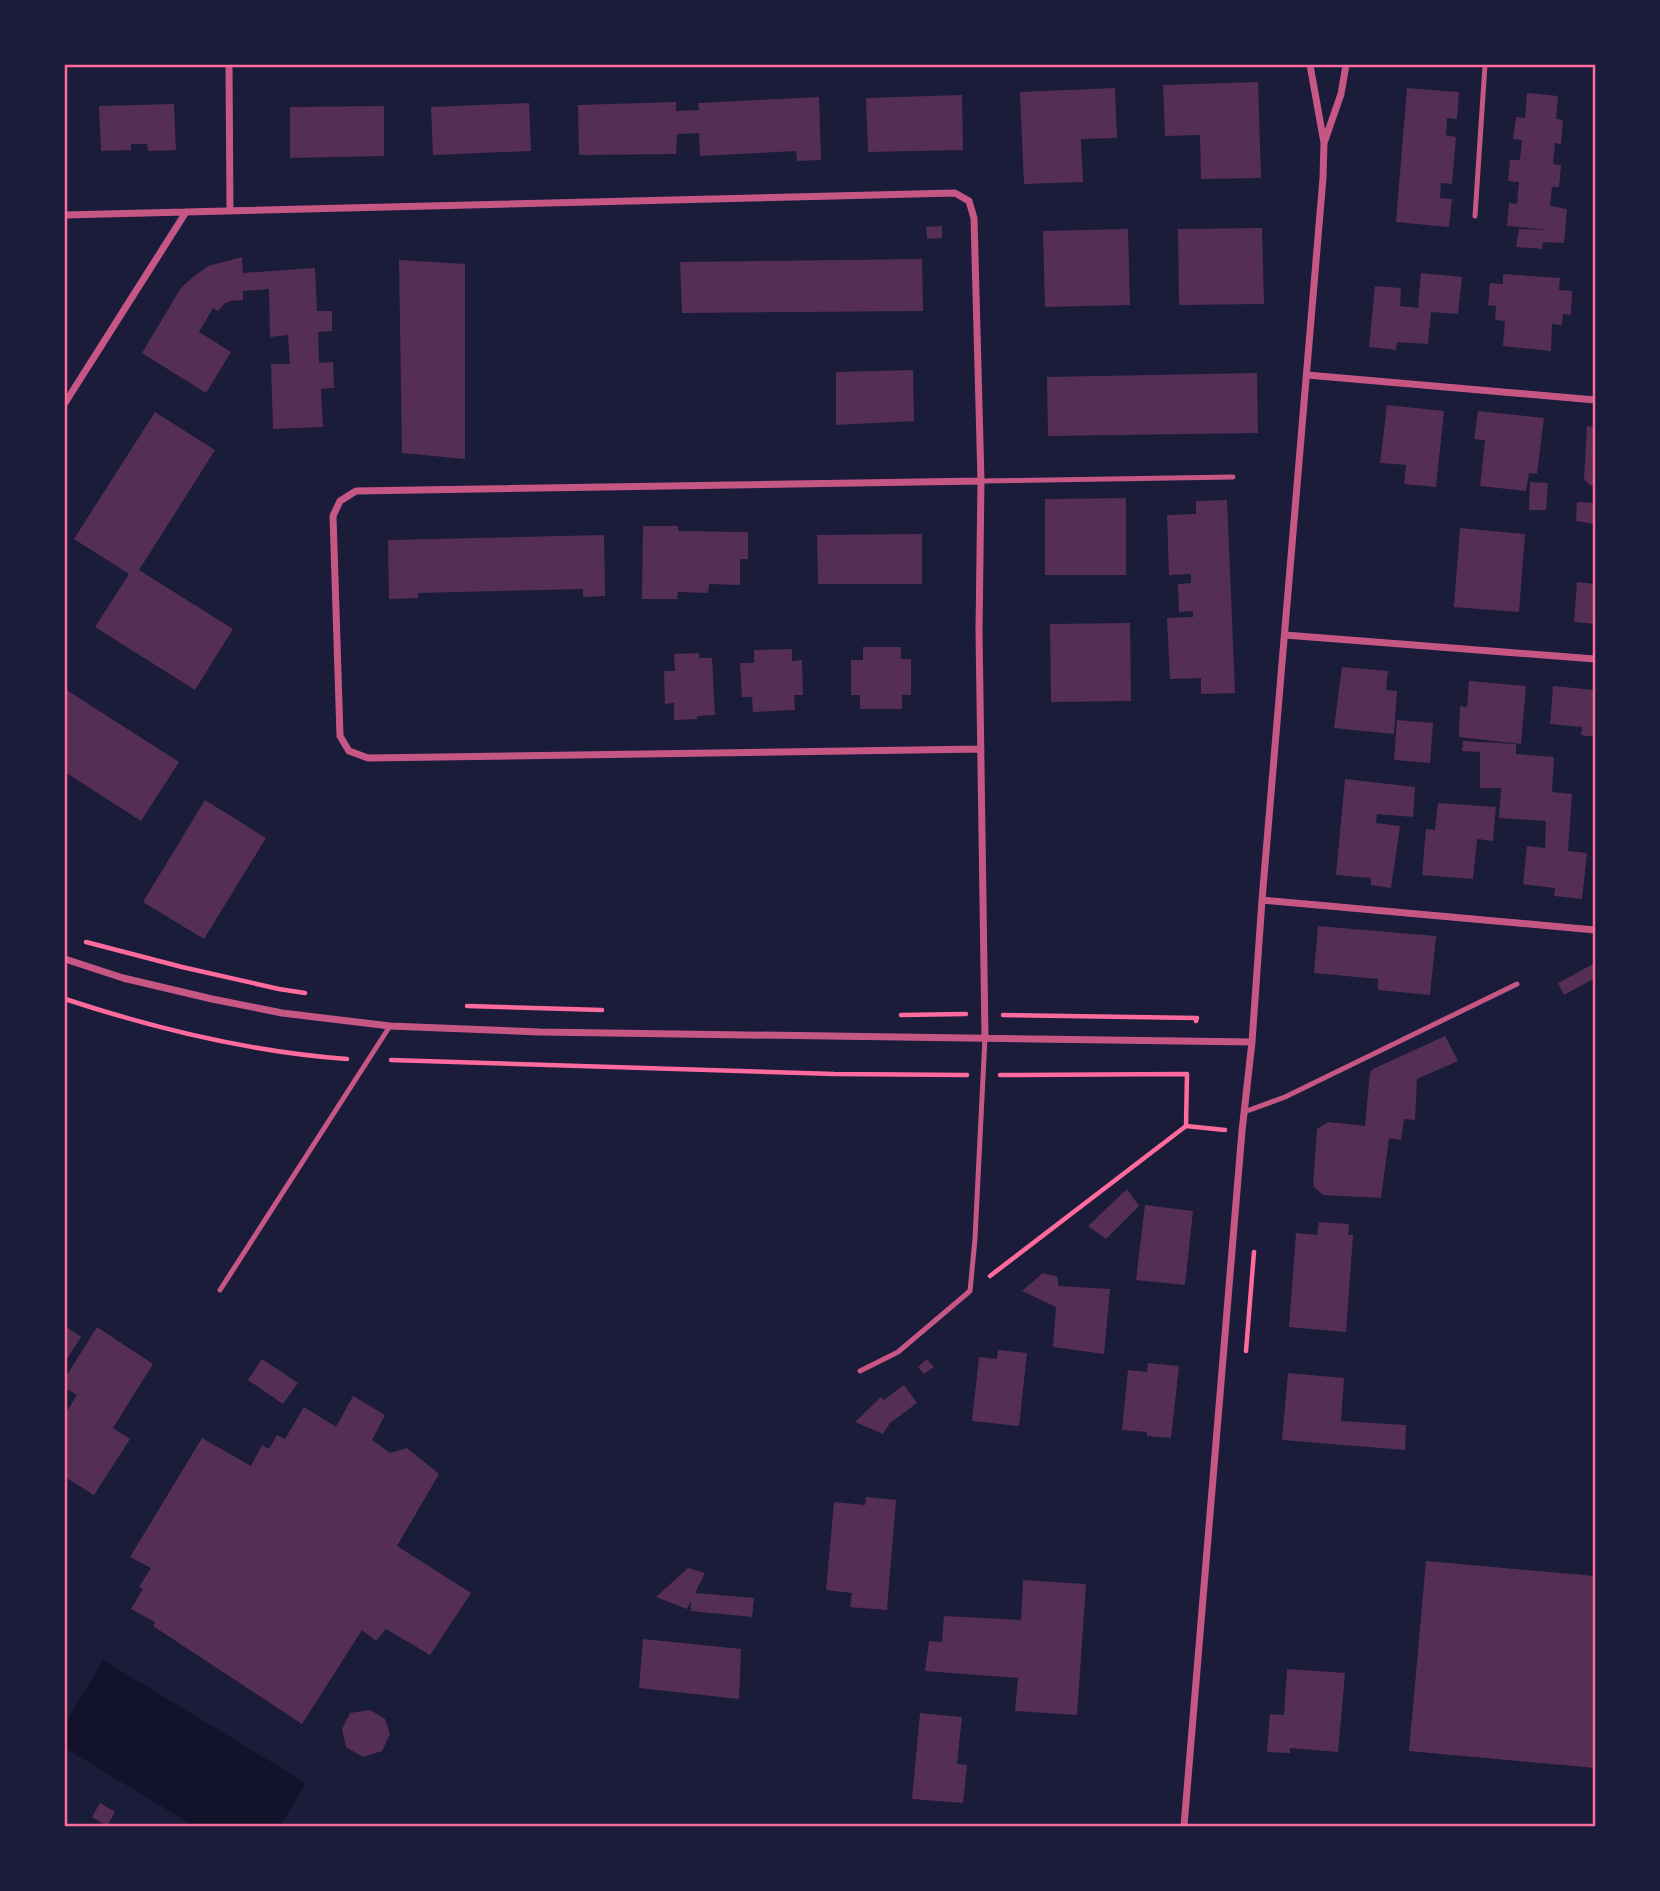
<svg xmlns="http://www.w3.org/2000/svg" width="1660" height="1891" font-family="Lato,sans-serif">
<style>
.water{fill:#12122b}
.building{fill:#542f53}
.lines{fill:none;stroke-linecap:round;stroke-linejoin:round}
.path{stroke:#ff6b9d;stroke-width:4.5}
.service{stroke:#c65784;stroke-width:5}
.minor{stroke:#c65784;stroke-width:7}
.neatline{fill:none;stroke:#ff6b9d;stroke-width:2.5}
</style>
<rect width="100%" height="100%" fill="#1b1b3a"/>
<path class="water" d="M 103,1660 L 306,1783 L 280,1826 L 194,1826 L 65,1748 L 65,1724 Z"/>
<path class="building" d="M 1258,82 L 1261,178 L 1201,179 L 1200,135 L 1165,136 L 1163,85 Z
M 1115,88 L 1117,138 L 1081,139 L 1083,182 L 1024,184 L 1020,92 Z
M 1407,88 L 1459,92 L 1457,119 L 1447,118 L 1446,135 L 1456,137 L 1452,184 L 1441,183 L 1440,198 L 1452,199 L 1449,227 L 1396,222 Z
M 1527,93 L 1558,96 L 1556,119 L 1563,120 L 1561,144 L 1555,143 L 1553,164 L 1561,165 L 1559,187 L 1552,187 L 1550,206 L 1567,209 L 1564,243 L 1543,242 L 1542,249 L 1516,247 L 1519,229 L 1550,230 L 1507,226 L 1509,203 L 1517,204 L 1519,182 L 1508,181 L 1510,160 L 1520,160 L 1522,140 L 1513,139 L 1516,117 L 1525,118 Z
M 962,95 L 963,150 L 868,152 L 866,98 Z
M 819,97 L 821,160 L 797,161 L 796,151 L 700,156 L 699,133 L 677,134 L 676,154 L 579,155 L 578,105 L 676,102 L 676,111 L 699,110 L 698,103 Z
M 529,103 L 531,151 L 433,155 L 431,107 Z
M 174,104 L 176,150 L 148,151 L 147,144 L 131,144 L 131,150 L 101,151 L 99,106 Z
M 384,106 L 384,156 L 290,158 L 290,107 Z
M 942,226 L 942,238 L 927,239 L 926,227 Z
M 1262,228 L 1264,304 L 1179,305 L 1178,229 Z
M 1128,229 L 1130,305 L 1045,307 L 1043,231 Z
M 242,257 L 243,273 L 315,268 L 317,311 L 332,311 L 332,331 L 318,332 L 319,363 L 333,362 L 334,388 L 321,389 L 323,427 L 273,429 L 271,364 L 290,364 L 288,335 L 270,337 L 269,289 L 243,291 L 243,300 L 230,301 L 224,304 L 218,311 L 213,308 L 199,332 L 231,352 L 206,393 L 142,353 L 181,288 L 192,278 L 208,266 Z
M 922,259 L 923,311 L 682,313 L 680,262 Z
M 399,260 L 465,264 L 465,459 L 402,453 Z
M 1421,273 L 1462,277 L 1458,314 L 1431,312 L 1428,344 L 1397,342 L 1396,350 L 1369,347 L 1375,286 L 1401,288 L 1400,306 L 1418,308 Z
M 1503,274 L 1560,278 L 1559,290 L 1572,291 L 1571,315 L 1563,314 L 1562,325 L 1552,324 L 1551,351 L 1503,346 L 1505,321 L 1495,320 L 1496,306 L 1488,305 L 1490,283 L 1503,284 Z
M 913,370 L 914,421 L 836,425 L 836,372 Z
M 1257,373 L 1258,433 L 1048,436 L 1047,377 Z
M 1387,405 L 1444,411 L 1436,487 L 1404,484 L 1406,465 L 1380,463 Z
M 1478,411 L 1544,418 L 1537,474 L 1529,473 L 1526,491 L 1480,486 L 1485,440 L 1474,439 Z
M 155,412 L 215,450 L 139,570 L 233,629 L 195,690 L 95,627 L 129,574 L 74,539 Z
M 1587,426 L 1595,427 L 1595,486 L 1590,485 L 1584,479 Z
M 1530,482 L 1548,483 L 1546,510 L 1529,510 Z
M 1126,498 L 1126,575 L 1045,575 L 1045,499 Z
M 1227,500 L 1235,693 L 1201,694 L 1201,678 L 1170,679 L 1167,618 L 1193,617 L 1193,611 L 1179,612 L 1178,584 L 1191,583 L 1191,574 L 1169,575 L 1167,515 L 1196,514 L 1196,501 Z
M 1577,502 L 1595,503 L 1595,524 L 1576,521 Z
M 643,526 L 678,526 L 678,531 L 748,532 L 748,559 L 740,559 L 740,585 L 709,584 L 708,593 L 678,592 L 677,599 L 642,599 Z
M 1460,528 L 1525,534 L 1519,612 L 1454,607 Z
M 922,534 L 922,584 L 818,584 L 817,535 Z
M 604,535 L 605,596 L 583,597 L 583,589 L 418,593 L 418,598 L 389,599 L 388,540 Z
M 1577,582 L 1595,584 L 1595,624 L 1574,622 Z
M 1130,623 L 1131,701 L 1051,702 L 1050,624 Z
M 863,647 L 901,647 L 901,659 L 911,659 L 911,695 L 902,695 L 902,709 L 860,709 L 860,695 L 851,695 L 851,660 L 863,660 Z
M 792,649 L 792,661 L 802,660 L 803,695 L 794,695 L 795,710 L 753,712 L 752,697 L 742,697 L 740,663 L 754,663 L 754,650 Z
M 699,653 L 699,658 L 712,658 L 715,715 L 697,716 L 697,719 L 674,720 L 674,703 L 665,704 L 664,671 L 675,671 L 674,654 Z
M 1342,667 L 1388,671 L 1386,690 L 1397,691 L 1394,734 L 1334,728 Z
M 1469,681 L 1526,686 L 1521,744 L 1459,737 L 1460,706 L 1467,707 Z
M 1553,686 L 1595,690 L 1595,737 L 1581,735 L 1582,727 L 1550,724 Z
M 65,689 L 179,762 L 141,821 L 65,772 Z
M 1397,720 L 1433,723 L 1430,763 L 1394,760 Z
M 1463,741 L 1516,744 L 1516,754 L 1554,757 L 1552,792 L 1572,794 L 1568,851 L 1587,853 L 1582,899 L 1554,896 L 1555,888 L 1523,884 L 1527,846 L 1545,848 L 1546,821 L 1499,818 L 1501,788 L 1480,788 L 1480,752 L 1462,751 Z
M 1345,779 L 1415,787 L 1413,817 L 1377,814 L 1376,823 L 1400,826 L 1391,888 L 1371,885 L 1371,878 L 1336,875 Z
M 205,800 L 266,838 L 204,939 L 143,902 Z
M 1438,803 L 1496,807 L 1493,841 L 1477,839 L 1473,879 L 1422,875 L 1426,829 L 1435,830 Z
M 1318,926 L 1436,936 L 1430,995 L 1378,990 L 1378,979 L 1314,973 Z
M 1595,963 L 1595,978 L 1564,995 L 1558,983 Z
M 1445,1036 L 1458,1061 L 1417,1079 L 1415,1120 L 1404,1119 L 1401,1140 L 1389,1138 L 1381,1198 L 1323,1195 L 1313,1186 L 1317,1129 L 1328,1122 L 1365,1126 L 1370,1073 L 1373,1069 Z
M 1127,1189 L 1139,1206 L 1106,1239 L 1088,1226 Z
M 1145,1205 L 1193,1211 L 1185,1285 L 1136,1280 Z
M 1319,1222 L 1349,1224 L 1348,1235 L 1353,1235 L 1346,1332 L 1289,1327 L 1296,1233 L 1317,1235 Z
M 1043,1273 L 1058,1277 L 1058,1286 L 1110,1289 L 1104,1354 L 1053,1347 L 1056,1307 L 1022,1291 Z
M 65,1326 L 81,1337 L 65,1362 Z
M 97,1327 L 153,1364 L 113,1428 L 130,1439 L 94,1495 L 65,1477 L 65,1414 L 77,1395 L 65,1388 L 65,1378 Z
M 998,1350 L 1027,1353 L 1019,1426 L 972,1421 L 979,1357 L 997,1359 Z
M 262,1359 L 298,1383 L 283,1404 L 248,1380 Z
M 927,1359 L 934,1367 L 924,1374 L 918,1367 Z
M 1148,1363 L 1179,1366 L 1171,1438 L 1147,1436 L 1147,1432 L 1122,1430 L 1128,1370 L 1147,1372 Z
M 1288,1373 L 1344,1378 L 1341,1421 L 1406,1425 L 1405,1450 L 1282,1440 Z
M 904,1385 L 917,1403 L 890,1423 L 883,1434 L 855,1422 L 881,1397 L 884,1400 Z
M 353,1396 L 385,1415 L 372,1440 L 390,1453 L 407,1448 L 439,1474 L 397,1546 L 471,1593 L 430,1655 L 386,1629 L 376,1641 L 362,1630 L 302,1724 L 153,1626 L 155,1622 L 131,1609 L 143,1589 L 139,1587 L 151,1568 L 130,1557 L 202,1438 L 251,1466 L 262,1445 L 269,1449 L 277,1435 L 285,1439 L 304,1407 L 336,1427 Z
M 866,1497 L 896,1500 L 887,1610 L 850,1607 L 852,1593 L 826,1590 L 834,1502 L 865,1505 Z
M 1426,1561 L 1595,1576 L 1595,1768 L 1409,1751 Z
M 688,1568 L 705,1573 L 695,1593 L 754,1598 L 752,1617 L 691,1611 L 691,1601 L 687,1609 L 656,1597 Z
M 1023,1580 L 1086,1584 L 1077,1715 L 1015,1711 L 1018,1678 L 925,1671 L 929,1641 L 942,1642 L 944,1616 L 1021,1620 Z
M 643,1639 L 741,1649 L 739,1699 L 639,1688 Z
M 1287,1669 L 1345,1673 L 1338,1752 L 1290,1748 L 1290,1753 L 1267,1752 L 1270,1714 L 1284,1715 Z
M 370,1710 L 385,1719 L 390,1734 L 382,1751 L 363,1757 L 346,1747 L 342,1729 L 350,1713 Z
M 920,1713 L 962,1717 L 957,1764 L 967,1765 L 963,1803 L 912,1799 Z
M 100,1803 L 115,1812 L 107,1826 L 92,1817 Z"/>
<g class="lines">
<path class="path" d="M 86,942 L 182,967 L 279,989 L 305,993
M 65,999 C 156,1029 252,1052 347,1059
M 467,1006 L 602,1010
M 901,1015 L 966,1014
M 1003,1015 L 1197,1018 L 1196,1021
M 391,1060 L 834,1074 L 967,1075
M 1000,1075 L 1187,1074 L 1186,1126 L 1225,1130
M 990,1276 L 1186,1126
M 1246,1351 L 1254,1252"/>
<path class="service" d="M 1475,216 L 1485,65
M 981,481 L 1233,477
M 1244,1112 L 1285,1097 L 1517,984
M 220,1290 L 390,1026
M 860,1371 L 898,1352 L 970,1291 L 975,1239 L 985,1037"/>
<path class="minor" d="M 229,65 L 230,211
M 1324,143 L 1341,94 L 1346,65
M 65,215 L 955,193 L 969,201 L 974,218 L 981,481 L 979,630 L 985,1037
M 1307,375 L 1595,400
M 65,403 L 186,212
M 1285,635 L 1595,659
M 981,749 L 368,758 L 349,751 L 340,736 L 333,516 L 340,501 L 356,491 L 981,481
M 1262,900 L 1595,930
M 65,959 L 123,978 L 212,999 L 282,1013 L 390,1026 L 540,1032 L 1252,1042
M 1184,1826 L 1242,1131 L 1252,1042 L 1262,900 L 1323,178 L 1324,143 L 1310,65"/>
</g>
<rect width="1660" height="1891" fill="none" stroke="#1b1b3a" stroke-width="133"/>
<rect x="66" y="66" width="1528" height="1759" class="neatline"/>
</svg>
